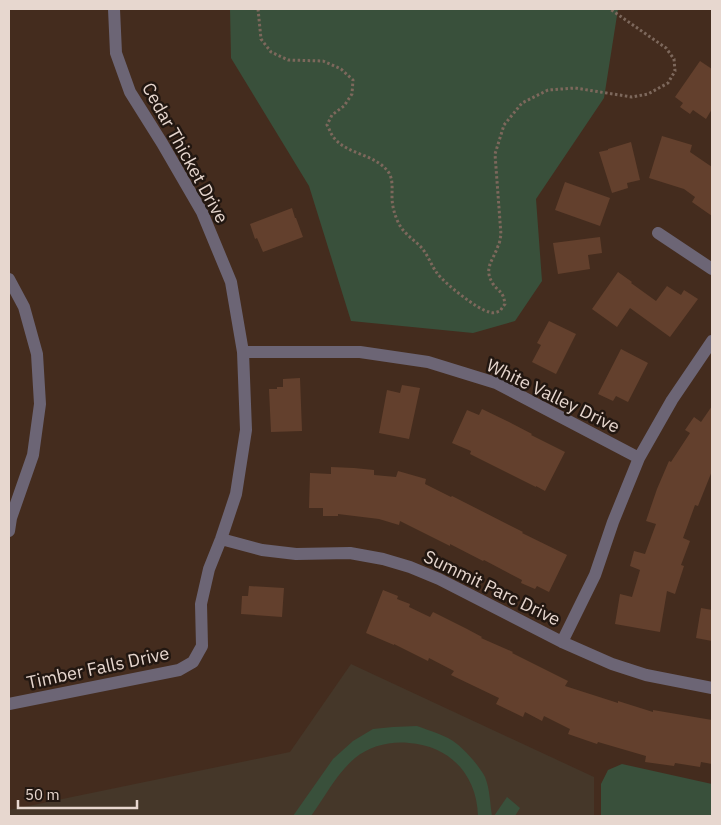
<svg xmlns="http://www.w3.org/2000/svg" width="721" height="825" font-family="'IBM Plex Sans',sans-serif">
<style>
.education{fill:#453729}
.green{fill:#39503b}
.building{fill:#63402d}
.lines{fill:none;stroke-linecap:round;stroke-linejoin:round}
.path{stroke:#7d685c;stroke-width:3;stroke-dasharray:2.5 2.5;stroke-linecap:butt}
.street{stroke:#6c6575;stroke-width:12}
.labels{text-anchor:middle;stroke-width:5;stroke-linejoin:round;paint-order:stroke}
.street-label{font-size:18px;fill:#e7d7cf;stroke:#221711}
</style>
<rect width="100%" height="100%" fill="#442c1e"/>
<path class="education" d="M 351,664 L 594,777 L 594,816 L 9,816 L 9,810 L 290,752 Z"/>
<path class="green" d="M 230,9 L 618,9 L 604,98 L 536,199 L 542,281 L 515,321 L 473,333 L 351,321 L 309,186 L 231,58 Z
M 417,726 C 430,731 446,735 457,744 C 466,751 480,767 485,777 C 490,789 490,804 492,816 L 478,816 C 477,775 450,746 409,743 C 390,741 370,746 355,758 C 337,773 325,797 311,816 L 293,816 L 333,759 L 353,741 L 373,729 L 393,727 Z
M 622,764 L 712,784 L 712,816 L 601,816 L 601,784 L 608,770 Z
M 507,797 L 520,808 L 515,816 L 494,816 Z"/>
<path class="building" d="M 700,61 L 712,69 L 712,109 L 706,119 L 693,110 L 690,114 L 680,107 L 683,103 L 675,97 Z
M 662,136 L 692,145 L 690,152 L 712,167 L 712,216 L 692,202 L 695,197 L 684,189 L 649,178 Z
M 631,142 L 640,180 L 627,183 L 628,188 L 612,193 L 599,152 L 608,150 L 608,149 Z
M 565,182 L 610,198 L 600,226 L 555,210 Z
M 292,208 L 295,218 L 296,218 L 303,237 L 263,252 L 257,238 L 255,239 L 250,224 Z
M 600,237 L 602,253 L 588,255 L 590,269 L 558,274 L 553,243 Z
M 618,272 L 632,282 L 631,283 L 656,301 L 667,286 L 681,295 L 684,290 L 698,299 L 670,337 L 630,308 L 617,327 L 592,309 Z
M 549,321 L 576,334 L 556,374 L 532,362 L 541,345 L 537,343 Z
M 621,349 L 648,363 L 628,402 L 616,396 L 613,401 L 598,394 Z
M 300,378 L 302,431 L 271,432 L 269,389 L 277,389 L 277,387 L 283,387 L 283,379 Z
M 402,385 L 420,388 L 409,439 L 379,433 L 387,390 L 400,393 Z
M 712,406 L 712,471 L 698,506 L 695,505 L 683,538 L 690,541 L 681,565 L 684,566 L 675,594 L 667,591 L 660,632 L 615,624 L 620,594 L 632,597 L 640,570 L 630,566 L 634,551 L 645,554 L 656,524 L 646,521 L 657,489 L 669,461 L 671,462 L 690,433 L 685,430 L 694,417 L 701,422 Z
M 482,409 L 509,422 L 532,434 L 531,435 L 565,452 L 545,491 L 536,486 L 536,487 L 470,454 L 471,451 L 452,443 L 467,410 L 479,415 Z
M 331,467 L 354,468 L 374,470 L 374,475 L 396,477 L 398,471 L 426,479 L 425,484 L 451,497 L 452,496 L 523,532 L 522,533 L 567,555 L 549,592 L 537,586 L 535,589 L 521,583 L 522,580 L 484,560 L 483,561 L 450,544 L 450,546 L 400,521 L 399,525 L 379,519 L 338,514 L 338,516 L 323,516 L 323,508 L 309,508 L 310,473 L 331,474 Z
M 249,586 L 284,588 L 282,617 L 241,614 L 242,596 L 248,596 Z
M 383,590 L 398,596 L 397,599 L 410,604 L 409,607 L 430,617 L 433,612 L 467,629 L 482,637 L 481,638 L 513,652 L 512,653 L 568,681 L 565,686 L 618,703 L 618,701 L 653,712 L 653,710 L 712,720 L 712,764 L 701,762 L 700,767 L 675,763 L 674,766 L 645,762 L 646,756 L 598,742 L 597,744 L 568,734 L 570,729 L 544,716 L 542,721 L 525,712 L 523,717 L 496,704 L 499,698 L 451,675 L 454,671 L 429,658 L 428,661 L 394,644 L 394,645 L 366,633 Z
M 701,608 L 712,610 L 712,641 L 696,638 Z"/>
<g class="lines">
<path class="path" d="M 258,9 L 261,39 L 271,52 L 288,60 L 323,61 L 341,69 L 353,80 L 352,94 L 344,106 L 332,115 L 327,125 C 329,128 330,132 332,135 C 344,155 376,153 389,173 C 393,180 392,188 392,196 C 392,205 394,213 398,222 C 403,233 413,239 421,247 C 428,255 431,265 437,273 C 445,284 477,309 489,312 C 493,314 497,312 500,311 L 505,304 C 503,291 500,293 493,284 C 483,268 493,261 498,246 C 500,243 500,238 501,235 L 495,154 L 504,125 L 522,103 L 548,90 L 575,88 L 632,97 L 648,94 L 668,83 L 675,71 L 674,59 L 666,48 L 610,9"/>
<path class="street" d="M 658,233 L 712,269
M 9,279 L 24,307 L 37,354 L 40,404 L 33,455 L 11,518 L 9,531
M 243,352 L 360,352 L 428,362 L 496,383 L 639,458
M 221,539 L 262,550 L 296,554 L 350,553 L 383,559 L 410,567 L 439,579 L 562,642 L 612,664 L 646,675 L 712,688
M 562,642 L 595,575 L 613,522 L 639,458 L 672,400 L 712,341
M 9,704 L 179,670 L 193,662 L 202,646 L 201,604 L 209,569 L 221,539 L 236,494 L 246,430 L 243,352 L 231,282 L 202,212 L 162,143 L 130,92 L 116,53 L 114,9"/>
</g>
<g class="labels">
<g class="street-label">
<text transform="translate(185 153) rotate(61)" y="6">Cedar Thicket Drive</text>
<text transform="translate(553 396) rotate(26)" y="6">White Valley Drive</text>
<text transform="translate(492 588) rotate(26)" y="6">Summit Parc Drive</text>
<text transform="translate(98 668) rotate(-12)" y="6">Timber Falls Drive</text>
</g>
</g>
<rect width="721" height="825" fill="none" stroke="#e7d7cf" stroke-width="20"/>
<path d="M18 800v8h119v-8" fill="none" stroke="#e7d7cf" stroke-width="2.5"/>
<text x="25" y="800" font-size="15" fill="#e7d7cf" stroke="#221711" stroke-width="4" paint-order="stroke">50 m</text>
</svg>
